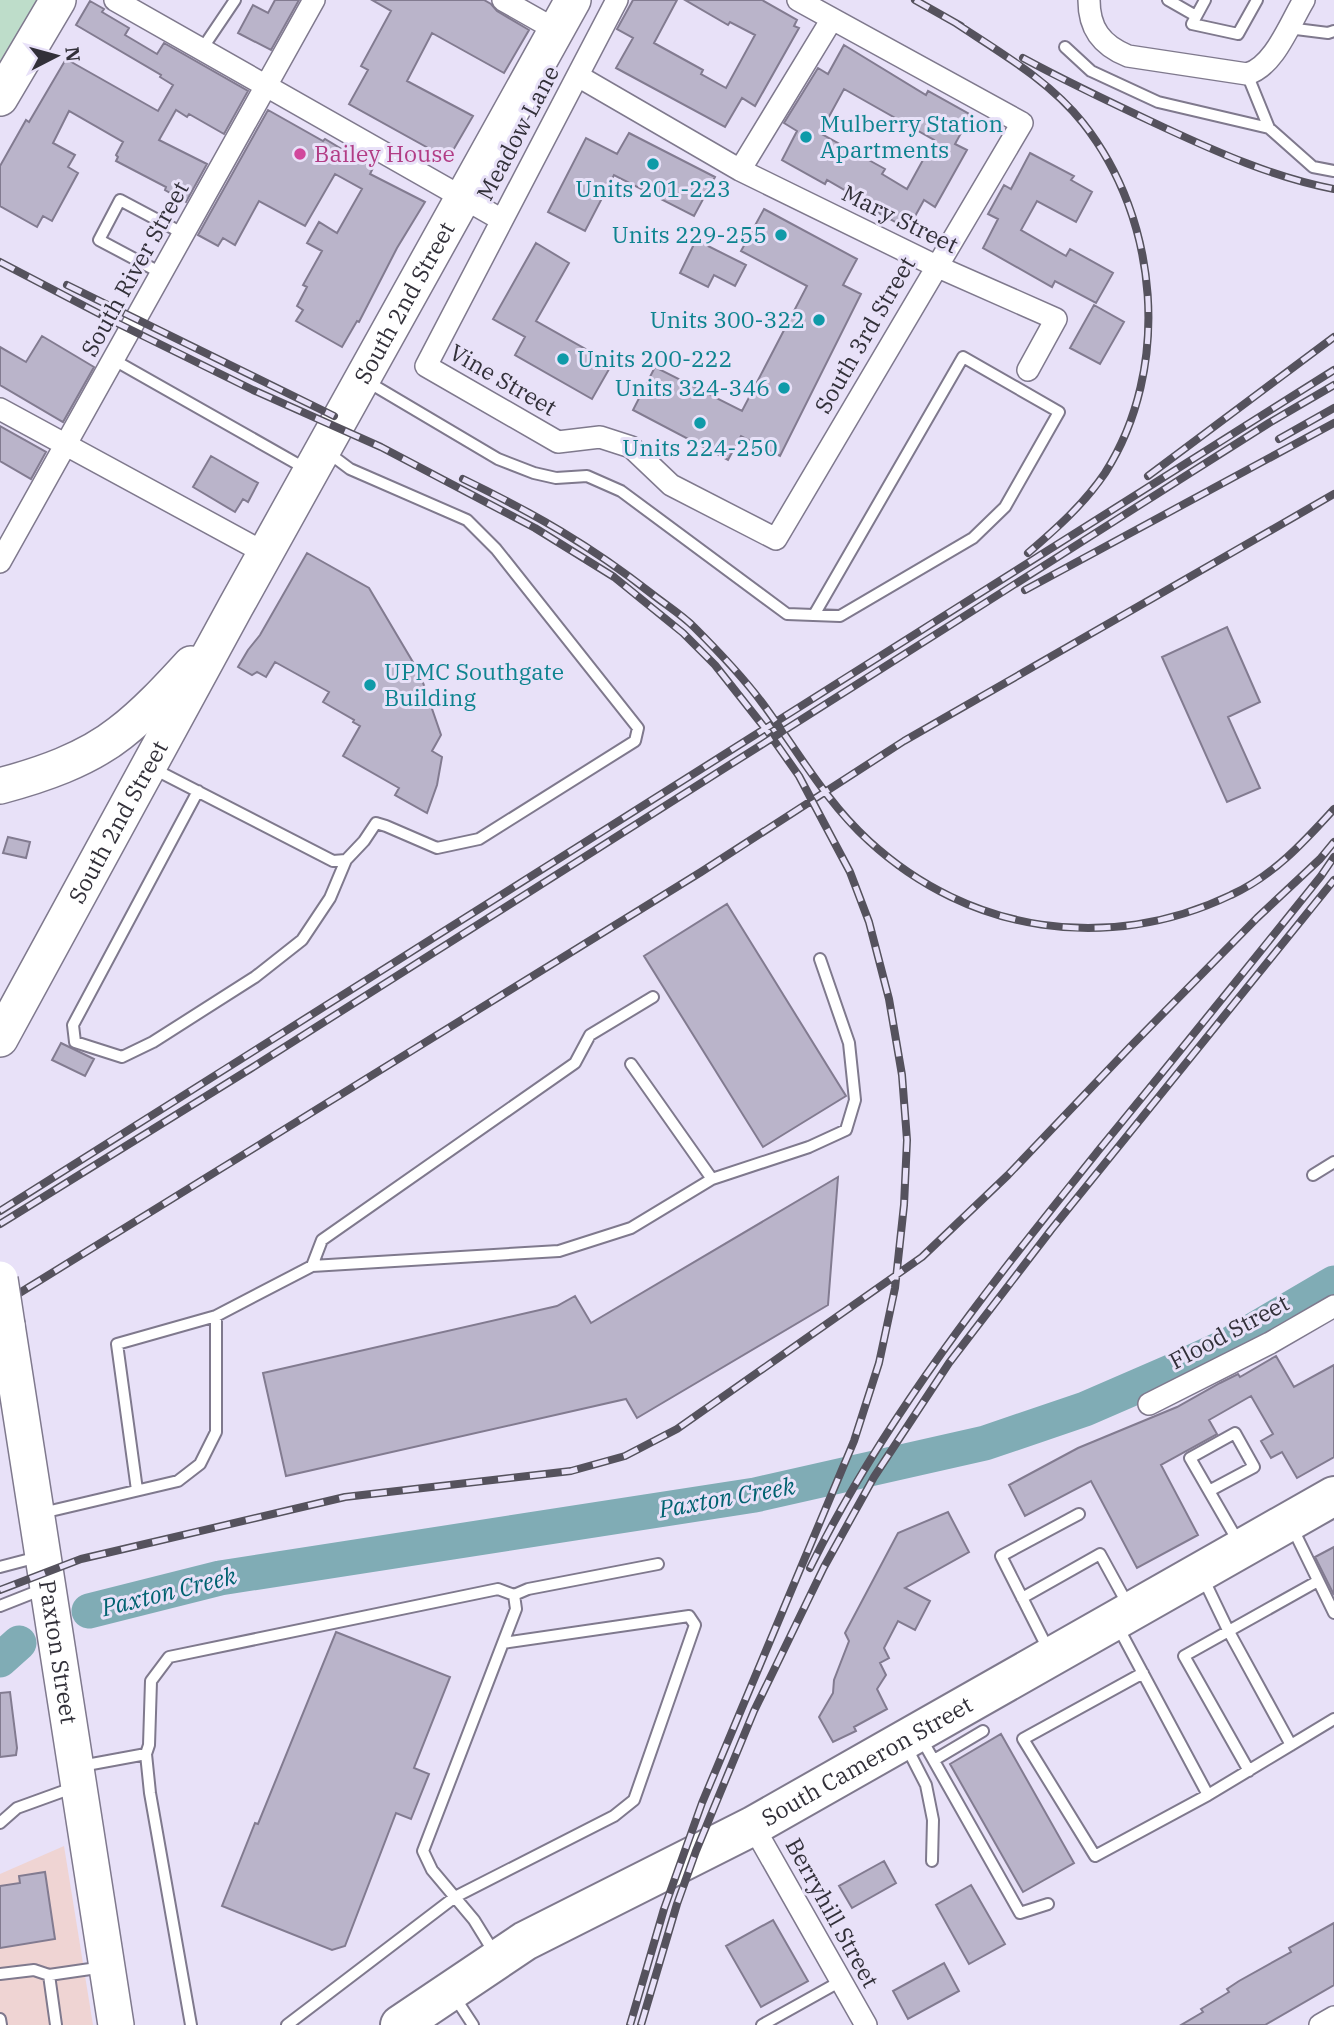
<svg xmlns="http://www.w3.org/2000/svg" width="1334" height="2025" font-family="'IBM Plex Serif',serif">
<style>
.commercial{fill:#efd4d3}
.green{fill:#beddca}
.lines{fill:none;stroke-linecap:round;stroke-linejoin:round}
.river{stroke:#80acb5;stroke-width:35}
.building{fill:#bab4ca;stroke:#827b90;stroke-width:2;fill-rule:evenodd}
.lane-casing{stroke:#7f798d;stroke-width:14}
.street-casing{stroke:#7f798d;stroke-width:24}
.primary-casing{stroke:#7f798d;stroke-width:38}
.highway-casing{stroke:#7f798d;stroke-width:42}
.lane{stroke:#fff;stroke-width:10}
.street{stroke:#fff;stroke-width:21}
.primary{stroke:#fff;stroke-width:35}
.highway{stroke:#fff;stroke-width:38}
.rail-casing{stroke:#55525d;stroke-width:8}
.rail{stroke:#e8e1f8;stroke-width:5;stroke-dasharray:16;stroke-linecap:butt}
.primary-bridge-casing{stroke:#7f798d;stroke-width:38;stroke-linecap:butt}
.primary-bridge{stroke:#fff;stroke-width:35}
.culture-dot{fill:#0f9aa8;stroke:#e8e1f8;stroke-width:2.5}
.hotel-dot{fill:#d1479c;stroke:#e8e1f8;stroke-width:2.5}
.labels{text-anchor:middle;stroke-width:6;stroke-linejoin:round;paint-order:stroke}
.culture-label{font-size:23px;fill:#0d838f;stroke:#e8e1f8;text-anchor:start}
.street-label{font-size:23px;fill:#323039;stroke:#e8e1f8}
.hotel-label{font-size:23px;fill:#b23c85;stroke:#e8e1f8;text-anchor:start}
.water-label{font-size:24px;font-style:italic;fill:#006270;stroke:#e8e1f8}
</style>
<rect width="100%" height="100%" fill="#e8e1f8"/>
<path class="commercial" d="M 64,1846 L 93,2025 L 0,2025 L 0,1874 Z"/>
<path class="green" d="M 0,0 L 37,0 L 0,73 Z"/>
<g class="lines">
<path class="river" d="M 89,1611 L 220,1578 L 755,1495 L 985,1443 L 1085,1409 L 1175,1370 L 1225,1347 L 1334,1283
M 0,1660 L 19,1643"/>
</g>
<path class="building" d="M 275,0 L 299,0 L 271,50 L 238,33 L 253,5 L 268,13 Z
M 372,0 L 484,0 L 491,4 L 497,11 L 529,30 L 504,73 L 432,33 L 407,81 L 473,116 L 448,159 L 349,104 L 368,70 L 361,66 L 391,11 Z
M 633,0 L 677,0 L 654,43 L 703,70 L 701,74 L 726,88 L 755,35 L 730,22 L 728,25 L 685,0 L 762,0 L 797,20 L 794,26 L 799,28 L 755,106 L 742,98 L 725,127 L 616,68 L 633,38 L 617,29 Z
M 90,1 L 104,9 L 102,12 L 129,28 L 125,35 L 157,54 L 164,43 L 248,91 L 224,134 L 189,114 L 187,117 L 176,110 L 159,140 L 207,164 L 186,202 L 165,190 L 166,187 L 116,161 L 118,157 L 116,155 L 123,142 L 69,111 L 53,143 L 75,155 L 68,167 L 78,173 L 52,221 L 43,216 L 37,227 L 0,206 L 0,166 L 26,120 L 29,122 L 66,59 L 158,111 L 173,85 L 160,77 L 161,75 L 76,25 Z
M 844,45 L 926,95 L 928,91 L 971,115 L 955,144 L 967,150 L 935,207 L 924,200 L 908,229 L 864,205 L 865,202 L 827,180 L 825,184 L 782,160 L 797,131 L 784,123 L 818,68 L 828,74 ZM 844,89 L 934,140 L 907,189 L 882,174 L 885,169 L 820,133 Z
M 268,110 L 323,141 L 325,139 L 373,168 L 370,174 L 425,202 L 397,248 L 359,322 L 357,321 L 342,347 L 296,321 L 303,310 L 297,306 L 307,287 L 303,285 L 322,251 L 307,243 L 319,222 L 337,233 L 362,189 L 335,174 L 305,226 L 259,201 L 235,245 L 223,238 L 218,246 L 198,235 Z
M 629,133 L 715,177 L 694,216 L 614,175 L 585,231 L 548,212 L 586,138 L 617,154 Z
M 1030,153 L 1074,176 L 1071,180 L 1092,192 L 1076,222 L 1037,201 L 1021,230 L 1066,256 L 1070,249 L 1113,273 L 1096,303 L 1055,281 L 1052,287 L 983,248 L 998,219 L 988,214 L 1004,185 L 1011,189 Z
M 764,209 L 857,259 L 843,285 L 861,294 L 780,456 L 741,436 L 728,460 L 633,410 L 655,367 L 742,411 L 807,286 L 741,251 Z
M 696,240 L 746,265 L 735,286 L 714,275 L 708,287 L 680,273 Z
M 536,243 L 569,263 L 536,321 L 612,364 L 592,399 L 515,355 L 525,337 L 493,319 Z
M 1094,305 L 1124,322 L 1100,364 L 1070,348 Z
M 42,336 L 94,367 L 63,422 L 0,385 L 0,347 L 26,362 Z
M 0,426 L 46,452 L 31,479 L 0,461 Z
M 211,456 L 258,483 L 248,502 L 243,499 L 235,512 L 193,487 Z
M 307,553 L 369,588 L 420,674 L 441,735 L 432,751 L 442,757 L 437,785 L 427,813 L 395,795 L 399,788 L 343,756 L 360,726 L 353,722 L 354,720 L 323,702 L 329,692 L 275,662 L 266,677 L 257,672 L 252,675 L 238,667 L 248,650 L 260,635 Z
M 1227,627 L 1260,702 L 1228,717 L 1260,788 L 1227,802 L 1162,657 Z
M 8,837 L 30,842 L 26,858 L 3,853 Z
M 727,904 L 846,1096 L 763,1147 L 644,956 Z
M 61,1043 L 94,1059 L 85,1076 L 52,1060 Z
M 838,1177 L 828,1305 L 637,1418 L 626,1399 L 286,1476 L 263,1373 L 557,1306 L 575,1296 L 591,1323 Z
M 1276,1356 L 1294,1387 L 1334,1365 L 1334,1457 L 1297,1478 L 1282,1452 L 1271,1458 L 1261,1441 L 1273,1434 L 1251,1396 L 1209,1420 L 1217,1434 L 1161,1465 L 1198,1535 L 1137,1568 L 1091,1481 L 1025,1516 L 1009,1485 L 1078,1448 L 1177,1407 L 1220,1383 L 1238,1374 L 1240,1377 Z
M 948,1512 L 969,1552 L 905,1588 L 930,1601 L 915,1630 L 898,1621 L 884,1648 L 889,1658 L 880,1663 L 886,1675 L 877,1689 L 887,1709 L 854,1727 L 856,1731 L 833,1742 L 819,1717 L 833,1693 L 834,1680 L 849,1641 L 845,1633 L 898,1533 Z
M 1334,1547 L 1334,1595 L 1315,1557 Z
M 336,1632 L 450,1677 L 414,1768 L 429,1774 L 411,1819 L 396,1813 L 345,1946 L 332,1950 L 222,1906 L 255,1823 L 258,1824 Z
M 10,1692 L 17,1748 L 16,1755 L 0,1757 L 0,1693 Z
M 1001,1734 L 1074,1863 L 1023,1892 L 950,1764 Z
M 884,1861 L 896,1883 L 852,1908 L 839,1886 Z
M 45,1872 L 55,1939 L 0,1948 L 0,1886 L 20,1883 L 19,1876 Z
M 971,1885 L 1005,1944 L 969,1964 L 936,1905 Z
M 773,1920 L 808,1981 L 761,2007 L 726,1946 Z
M 1334,1923 L 1334,1985 L 1265,2025 L 1181,2025 L 1203,2012 L 1201,2009 L 1229,1992 L 1227,1989 L 1239,1981 L 1291,1952 L 1289,1948 Z
M 944,1963 L 959,1991 L 908,2019 L 893,1991 Z"/>
<g class="lines">
<g class="lane-casing">
<path id="lane" d="M 1168,0 L 1196,16
M 1205,0 L 1192,24 L 1238,34 L 1257,0
M 1288,28 L 1328,33 L 1334,31
M 1065,47 L 1091,71 L 1158,102 L 1269,128 L 1313,167 L 1334,171
M 202,49 L 235,0
M 1247,74 L 1269,128
M 163,274 L 99,240 L 120,200 L 184,234
M 114,360 L 308,470
M 368,382 L 498,459 L 534,473 L 556,478 L 587,476 L 621,491 L 787,614 L 840,616 L 973,538 L 1005,507 L 1059,412 L 963,357 L 814,615
M 154,769 L 333,861 L 346,860 L 364,841 L 376,823 L 386,826 L 437,848 L 479,839 L 635,741 L 638,728 L 496,549 L 467,520 L 350,469 L 326,451
M 198,791 L 73,1025 L 75,1042 L 122,1057 L 153,1042 L 255,977 L 302,940 L 330,898 L 346,860
M 1313,1175 L 1334,1162
M 712,1179 L 809,1147 L 846,1130 L 855,1100 L 849,1043 L 820,959
M 312,1266 L 322,1240 L 575,1063 L 590,1035 L 653,997
M 137,1490 L 117,1344 L 216,1316
M 1209,1491 L 1254,1467 L 1235,1433 L 1190,1458 L 1239,1543
M 42,1513 L 178,1481 L 200,1464 L 216,1432 L 216,1316 L 312,1266 L 559,1251 L 631,1228 L 712,1179 L 631,1064
M 1292,1527 L 1334,1613
M 0,1567 L 38,1557
M 1203,1578 L 1228,1630 L 1291,1745 L 1334,1719
M 514,1595 L 528,1589 L 658,1564
M 1022,1598 L 1100,1554 L 1128,1605
M 0,1606 L 43,1589
M 1117,1625 C 1147,1682 1178,1738 1208,1795 L 1095,1856 L 1023,1739 L 1143,1673
M 1048,1649 L 1001,1556 L 1079,1514
M 921,1738 L 1020,1913 L 1048,1904
M 906,1746 L 926,1785 L 933,1820 L 932,1861
M 146,1754 L 150,1793 L 191,2025
M 934,1760 L 983,1731
M 81,1766 L 146,1754 L 149,1745 L 151,1681 L 169,1657 L 498,1589 L 514,1595 L 516,1609 L 423,1851 L 432,1870 L 474,1920 L 495,1954
M 1249,1771 L 1184,1656 L 1318,1581
M 1208,1795 L 1291,1745
M 0,1823 L 17,1808 L 75,1787
M 0,1974 L 34,1970 L 49,1975 L 104,1967
M 49,1975 L 56,2025
M 454,1996 L 473,2025
M 0,2019 L 1,2025
M 287,2025 L 455,1897 L 614,1816 L 634,1800 L 695,1625 L 689,1616 L 503,1643
M 762,2025 L 841,1981"/>
</g>
<g class="street-casing">
<path id="street" d="M 115,0 L 502,220
M 503,0 L 556,30
M 617,0 L 426,366 L 558,442 L 600,437 L 631,447 L 671,485 L 776,539 L 1022,123 L 798,0
M 1089,0 C 1089,28 1101,45 1128,56 L 1247,74 C 1274,67 1290,23 1304,0
M 578,76 L 740,170 L 936,266 L 1056,319 L 1028,370
M 740,170 L 832,19
M 0,409 L 265,553
M 0,562 L 314,0
M 1149,1404 L 1270,1343 L 1334,1306
M 753,1826 L 866,2025
M 1320,2025 L 1334,2017"/>
</g>
<g class="primary-casing">
<g id="primary">
<path d="M 0,98 L 58,0"/>
<path d="M 0,786 C 41,775 86,760 120,733 C 146,713 169,688 191,664"/>
<path id="s1" d="M 0,1039 L 236,606 L 573,0"/>
<path id="s2" d="M 7,1325 L 116,2025"/>
</g>
</g>
<g class="highway-casing">
<g id="highway">
<path id="s3" d="M 400,2025 L 525,1941 L 753,1826 L 1334,1496"/>
</g>
</g>
<use href="#lane" class="lane"/>
<use href="#street" class="street"/>
<use href="#primary" class="primary"/>
<use href="#highway" class="highway"/>
<g class="rail-casing">
<path id="rail" d="M 915,0 L 961,26
M 954,22 C 999,52 1049,80 1083,123 C 1159,219 1172,368 1105,473 C 1084,504 1057,528 1028,553
M 1023,58 C 1069,83 1116,105 1163,127 C 1219,153 1273,177 1334,189
M 0,262 L 117,323 L 253,390 L 381,447 L 535,528 L 614,577 L 683,633 L 715,665 L 768,732 L 799,776 L 850,872 L 869,922 L 889,999 L 902,1075 L 907,1140 L 904,1205 L 895,1288 L 879,1363 L 854,1441 L 702,1803 L 664,1909 L 630,2025
M 67,285 L 334,416
M 1279,439 L 1334,408
M 1148,476 L 1334,337
M 463,479 C 533,513 590,545 652,594 C 666,605 682,615 694,627 C 718,651 743,677 763,704 C 797,750 826,802 869,841 C 969,933 1108,954 1231,895 C 1273,876 1304,842 1334,809
M 1025,590 L 1334,423
M 0,1211 L 1334,370
M 0,1224 L 250,1069 L 1269,423 L 1334,385
M 0,1305 L 701,872 L 904,741 L 1334,494
M 810,1568 C 885,1416 992,1283 1098,1151 C 1173,1060 1247,968 1321,876 L 1334,857
M 0,1590 L 81,1559 L 345,1497 L 571,1471 L 625,1456 L 677,1429 L 922,1257 L 1008,1175 L 1130,1047 L 1257,918 L 1320,859 L 1334,842
M 641,2025 L 677,1904 L 696,1851 L 754,1711 L 824,1567 L 874,1477 L 949,1363 L 1051,1230 L 1334,880"/>
</g>
<use href="#rail" class="rail"/>
<g class="primary-bridge-casing">
<path id="primary-bridge" d="M 0,1279 L 7,1325"/>
</g>
<use href="#primary-bridge" class="primary-bridge"/>
</g>
<g class="culture-dot">
<circle cx="806" cy="137" r="7"/>
<circle cx="653" cy="164" r="7"/>
<circle cx="781" cy="235" r="7"/>
<circle cx="819" cy="320" r="7"/>
<circle cx="563" cy="359" r="7"/>
<circle cx="784" cy="388" r="7"/>
<circle cx="700" cy="423" r="7"/>
<circle cx="370" cy="685" r="7"/>
</g>
<circle class="hotel-dot" cx="300" cy="154" r="7"/>
<g class="labels">
<g class="culture-label">
<text x="820" y="132">Mulberry Station<tspan x="820" dy="26">Apartments</tspan></text>
<text x="653" y="197" text-anchor="middle">Units 201-223</text>
<text x="767" y="243" text-anchor="end">Units 229-255</text>
<text x="805" y="328" text-anchor="end">Units 300-322</text>
<text x="577" y="367">Units 200-222</text>
<text x="770" y="396" text-anchor="end">Units 324-346</text>
<text x="700" y="456" text-anchor="middle">Units 224-250</text>
<text x="384" y="680">UPMC Southgate<tspan x="384" dy="26">Building</tspan></text>
</g>
<g class="street-label">
<text transform="translate(518 133) rotate(-62)" y="8">Meadow Lane</text>
<text transform="translate(900 219) rotate(26)" y="8">Mary Street</text>
<text transform="translate(135 269) rotate(-61)" y="8">South River Street</text>
<text dy="8" stroke="none"><textPath href="#s1" startOffset="840">South 2nd Street</textPath></text>
<text transform="translate(865 335) rotate(-60)" y="8">South 3rd Street</text>
<text transform="translate(503 380) rotate(30)" y="8">Vine Street</text>
<text dy="8" stroke="none"><textPath href="#s1" startOffset="247">South 2nd Street</textPath></text>
<text transform="translate(1229 1332) rotate(-28)" y="8">Flood Street</text>
<text dy="8" stroke="none"><textPath href="#s2" startOffset="331">Paxton Street</textPath></text>
<text dy="8" stroke="none"><textPath href="#s3" startOffset="537">South Cameron Street</textPath></text>
<text transform="translate(832 1913) rotate(61)" y="8">Berryhill Street</text>
</g>
<g class="hotel-label">
<text x="314" y="162">Bailey House</text>
</g>
<g class="water-label">
<text transform="translate(727 1498) rotate(-10)" y="8">Paxton Creek</text>
<text transform="translate(169 1592) rotate(-14)" y="8">Paxton Creek</text>
</g>
</g>
<g transform="translate(56 56) rotate(84)" stroke="#e8e1f8" stroke-width="5" paint-order="stroke">
<path d="M0-5L12 26L0 18L-12 26Z" fill="#323039"/>
<text y="-10" font-size="19" font-weight="bold" text-anchor="middle" fill="#323039">N</text>
</g>
</svg>
